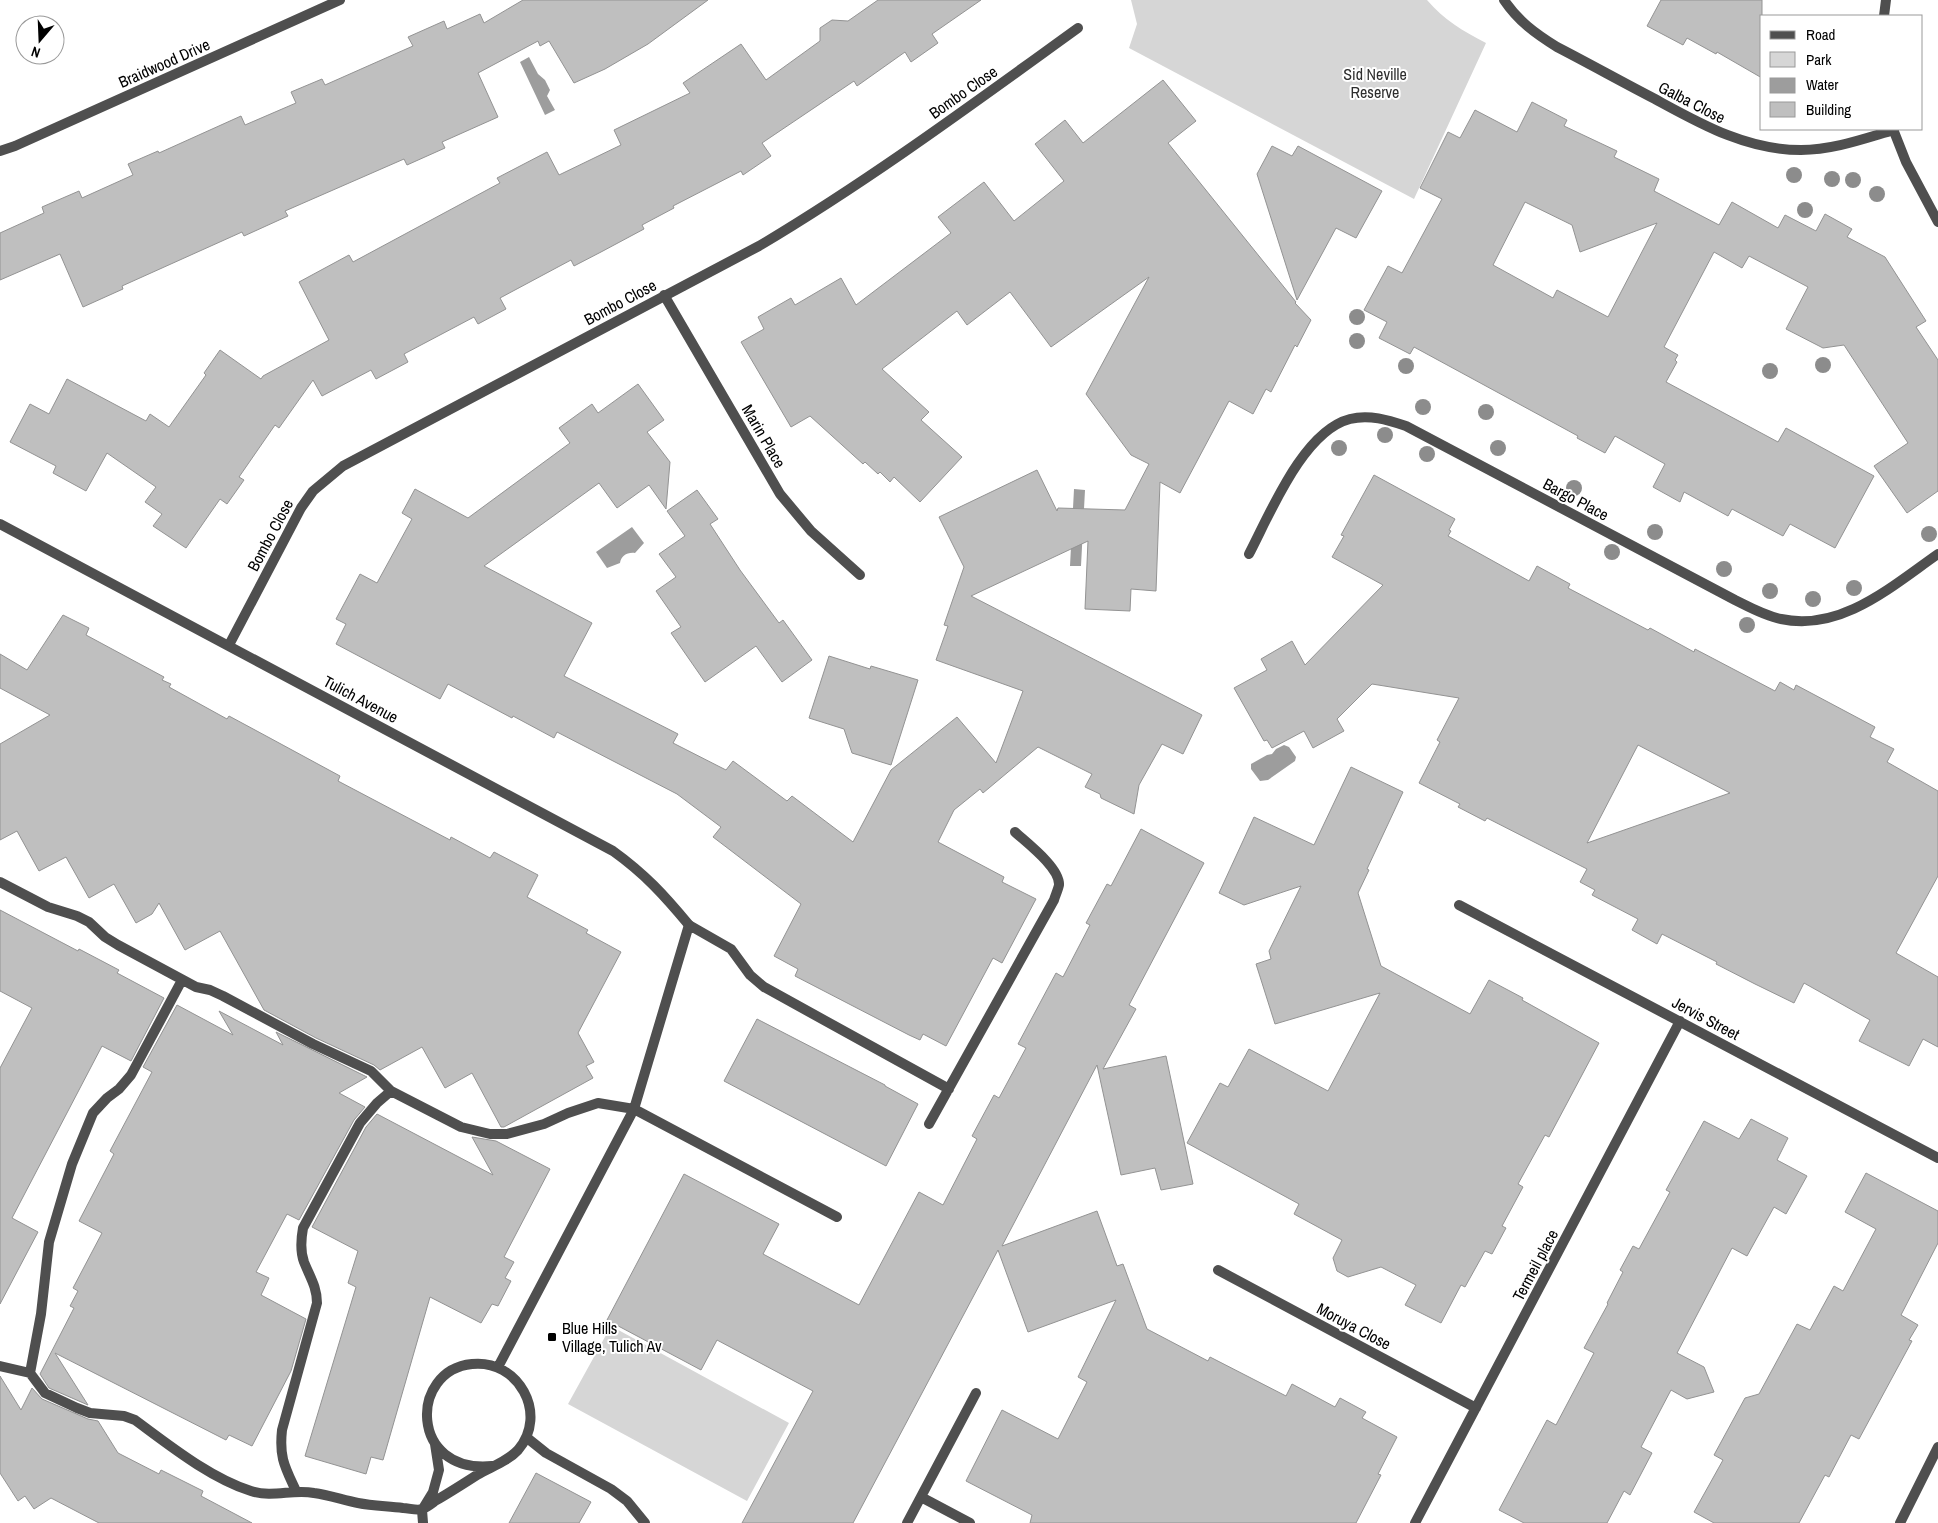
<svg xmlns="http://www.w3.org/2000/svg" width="1938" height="1523" font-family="'Archivo Narrow',sans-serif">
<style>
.green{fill:#d6d6d6}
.water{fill:#9d9d9d}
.building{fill:#bfbfbf;stroke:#939393;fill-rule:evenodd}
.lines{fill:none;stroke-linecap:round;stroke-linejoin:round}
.service{stroke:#4f4f4f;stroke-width:10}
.minor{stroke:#4f4f4f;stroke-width:10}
.tertiary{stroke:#4f4f4f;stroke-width:10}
.tree{fill:#8c8c8c}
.poi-dot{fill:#000;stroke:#fff;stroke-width:2}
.labels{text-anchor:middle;stroke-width:4;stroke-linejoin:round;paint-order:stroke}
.street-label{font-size:16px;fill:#000;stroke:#fff}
.park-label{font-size:16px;fill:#2d2d2d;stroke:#fff}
.poi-label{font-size:16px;fill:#000;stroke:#fff;text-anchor:start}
</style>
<rect width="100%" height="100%" fill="#fff"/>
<path class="green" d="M 1131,0 L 1427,0 C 1444,20 1463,31 1486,43 L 1414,199 L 1129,48 L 1137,24 Z
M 611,1326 L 789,1423 L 747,1501 L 568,1404 Z"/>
<path class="water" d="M 529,57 L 538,74 L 545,80 L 550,90 L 547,96 L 555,110 L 545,115 L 520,62 Z
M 1074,489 L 1085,490 L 1081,566 L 1070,566 Z
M 632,527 L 644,543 L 635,553 C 627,552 621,556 620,563 L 607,568 L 596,552 Z
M 1284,745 L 1289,747 L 1296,757 L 1295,761 L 1268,780 L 1260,781 L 1251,769 L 1251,764 L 1267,755 L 1272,754 L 1276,749 Z"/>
<path class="building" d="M 523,0 L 708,0 L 648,44 L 605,69 L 574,83 L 549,41 L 540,46 L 538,41 L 478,73 L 498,117 L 442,142 L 445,148 L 407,165 L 404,159 L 285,211 L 288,216 L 244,236 L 242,232 L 122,286 L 123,289 L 83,307 L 60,254 L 0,280 L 0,233 L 44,213 L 42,207 L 79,191 L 82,198 L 133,175 L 128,164 L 158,151 L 159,153 L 241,116 L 245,125 L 296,103 L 291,92 L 322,79 L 325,85 L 413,46 L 408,37 L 444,21 L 447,29 L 480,14 L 484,23 Z
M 878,0 L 981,0 L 932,34 L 938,43 L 911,62 L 905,52 L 857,86 L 854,81 L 762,143 L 771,156 L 743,175 L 741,171 L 673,206 L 674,208 L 642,225 L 644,229 L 601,252 L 574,266 L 571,260 L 500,298 L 506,309 L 478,324 L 474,317 L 404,354 L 408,362 L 376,379 L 371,370 L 322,396 L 313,380 L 279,428 L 275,425 L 239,477 L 244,480 L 227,504 L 220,499 L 186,548 L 153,526 L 162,514 L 145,502 L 156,487 L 107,453 L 86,491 L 53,473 L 56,466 L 10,442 L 30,404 L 49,414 L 67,379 L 146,421 L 150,414 L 169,427 L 206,375 L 204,373 L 220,350 L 261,379 L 263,376 L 329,340 L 299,282 L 349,255 L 353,262 L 500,183 L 497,178 L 547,152 L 559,175 L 621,145 L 614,130 L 690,93 L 683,83 L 741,44 L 766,80 L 820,41 L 820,28 L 832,20 L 848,21 Z
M 1661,0 L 1762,0 L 1762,78 L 1717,52 L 1716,54 L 1687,38 L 1683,45 L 1647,26 Z
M 1163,80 L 1196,121 L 1168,143 L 1296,302 L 1295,303 L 1311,320 L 1297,347 L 1295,345 L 1271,392 L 1266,389 L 1253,414 L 1229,401 L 1180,493 L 1160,482 L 1156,591 L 1131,589 L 1130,611 L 1085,609 L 1088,541 L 971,596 L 1202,715 L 1183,754 L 1162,744 L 1139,785 L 1134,814 L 1101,798 L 1100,794 L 1085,787 L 1092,774 L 1038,747 L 983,793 L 980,789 L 954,810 L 938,842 L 1004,877 L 1002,882 L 1036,899 L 1002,963 L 993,958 L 946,1046 L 923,1034 L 920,1040 L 909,1035 L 795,976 L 798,969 L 774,956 L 801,904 L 713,837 L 721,827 L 677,794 L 557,732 L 554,738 L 513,716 L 512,718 L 448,684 L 440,699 L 336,644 L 346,624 L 336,619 L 360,574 L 377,583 L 412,519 L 402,513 L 415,489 L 468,518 L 570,443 L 559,428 L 592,404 L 598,413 L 638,384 L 664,420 L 647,432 L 670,462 L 666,509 L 649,485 L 617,508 L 599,483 L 484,566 L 592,623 L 564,676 L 678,734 L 673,743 L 726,770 L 733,761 L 787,801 L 792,796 L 853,842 L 891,770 L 957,717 L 996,763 L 1023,691 L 936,660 L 948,626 L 944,625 L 964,567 L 939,517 L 1037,470 L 1057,511 L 1058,508 L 1125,510 L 1149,464 L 1131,455 L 1086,394 L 1149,277 L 1051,347 L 1010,292 L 967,325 L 957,311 L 882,369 L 929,412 L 921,420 L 962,457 L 920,502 L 894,477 L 890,482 L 880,472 L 878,474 L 865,462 L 863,464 L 810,416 L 791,427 L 741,342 L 764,329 L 758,317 L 791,298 L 795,305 L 841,278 L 856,305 L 951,233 L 938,217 L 984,182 L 1014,221 L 1064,181 L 1035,144 L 1065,120 L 1083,143 Z
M 1532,102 L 1567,120 L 1564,126 L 1617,151 L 1614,157 L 1659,179 L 1654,191 L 1719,225 L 1732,202 L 1778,228 L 1785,215 L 1816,231 L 1825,214 L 1852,229 L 1847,237 L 1885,257 L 1926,321 L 1916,327 L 1938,360 L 1938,491 L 1907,513 L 1874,466 L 1908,443 L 1844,345 L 1823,348 L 1786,329 L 1808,287 L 1749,256 L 1742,268 L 1714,252 L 1664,347 L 1678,355 L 1675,360 L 1677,362 L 1666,382 L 1778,442 L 1786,428 L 1874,476 L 1835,548 L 1790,524 L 1783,536 L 1732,509 L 1728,516 L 1684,492 L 1680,502 L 1653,487 L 1665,464 L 1615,436 L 1605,453 L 1577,438 L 1578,436 L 1414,347 L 1410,354 L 1379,338 L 1387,322 L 1364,310 L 1388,266 L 1402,273 L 1442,199 L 1420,188 L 1448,132 L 1460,138 L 1475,110 L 1517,132 ZM 1525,202 L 1572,225 L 1580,252 L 1657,223 L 1608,317 L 1557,290 L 1553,298 L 1493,265 Z
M 1272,146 L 1292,156 L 1298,146 L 1382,191 L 1356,238 L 1336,228 L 1297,300 L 1257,174 Z
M 1374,475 L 1455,519 L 1449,530 L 1451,531 L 1448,536 L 1529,581 L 1537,566 L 1570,584 L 1568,588 L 1648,630 L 1650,628 L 1694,652 L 1695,649 L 1775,691 L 1780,682 L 1794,690 L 1796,685 L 1875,727 L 1870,737 L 1894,749 L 1887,762 L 1938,791 L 1938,876 L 1896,953 L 1938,977 L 1938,1047 L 1923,1039 L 1909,1066 L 1859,1041 L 1870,1020 L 1804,983 L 1794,1003 L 1755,984 L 1716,964 L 1717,962 L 1662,934 L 1657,944 L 1632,930 L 1638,919 L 1592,895 L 1595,890 L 1580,882 L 1587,869 L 1487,818 L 1485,821 L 1458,807 L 1460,804 L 1419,783 L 1440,742 L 1437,740 L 1459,698 L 1372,684 L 1337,719 L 1344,731 L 1313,748 L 1304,731 L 1272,748 L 1267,740 L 1264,741 L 1234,688 L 1267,670 L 1261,659 L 1292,641 L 1305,665 L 1383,585 L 1332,557 L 1344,536 L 1341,535 ZM 1638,745 L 1730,793 L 1587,843 Z
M 697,490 L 718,519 L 710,524 L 740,570 L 779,623 L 783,620 L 812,660 L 782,682 L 756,646 L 705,682 L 671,633 L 681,627 L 656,591 L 676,577 L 659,554 L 685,536 L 667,511 Z
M 63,615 L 89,628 L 86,635 L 164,677 L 162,680 L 171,684 L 169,687 L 227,719 L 229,716 L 268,737 L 340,776 L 338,781 L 450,840 L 451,837 L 490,858 L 494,852 L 538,875 L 527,897 L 588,930 L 586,933 L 621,952 L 578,1033 L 594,1062 L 586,1066 L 593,1078 L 504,1127 L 501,1127 L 472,1073 L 445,1088 L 422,1047 L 380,1070 L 374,1065 L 316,1038 L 264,1010 L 220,931 L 185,950 L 159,903 L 152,914 L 136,923 L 114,884 L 89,898 L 66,857 L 39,871 L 17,831 L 0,840 L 0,744 L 50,715 L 0,688 L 0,654 L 27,670 Z
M 829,656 L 870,669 L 871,666 L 918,680 L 891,765 L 852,753 L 844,729 L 809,718 Z
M 1351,767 L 1403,792 L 1367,869 L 1369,870 L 1358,893 L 1381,966 L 1470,1014 L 1489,980 L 1523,998 L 1522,1000 L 1599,1043 L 1549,1137 L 1545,1135 L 1518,1184 L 1523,1187 L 1502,1226 L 1506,1228 L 1492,1254 L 1485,1251 L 1465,1287 L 1461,1285 L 1441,1323 L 1405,1305 L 1416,1285 L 1381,1267 L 1348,1277 L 1337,1271 L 1333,1258 L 1342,1240 L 1294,1214 L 1299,1204 L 1187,1143 L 1220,1083 L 1228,1087 L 1249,1049 L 1328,1091 L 1380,993 L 1275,1024 L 1256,964 L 1271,959 L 1269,951 L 1301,886 L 1244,905 L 1219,893 L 1254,817 L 1314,845 Z
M 1141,829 L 1204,863 L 1129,1005 L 1136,1009 L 1103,1069 L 1166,1056 L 1193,1184 L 1161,1190 L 1155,1168 L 1121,1175 L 1097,1065 L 1002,1246 L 1097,1211 L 1117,1266 L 1123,1264 L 1147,1329 L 1208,1361 L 1210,1357 L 1286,1396 L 1292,1384 L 1335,1407 L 1340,1398 L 1366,1412 L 1362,1418 L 1397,1437 L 1378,1474 L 1381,1475 L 1356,1523 L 1030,1523 L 1032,1515 L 966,1481 L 1002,1410 L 1058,1439 L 1087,1382 L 1078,1377 L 1116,1300 L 1028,1332 L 998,1250 L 853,1523 L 742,1523 L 813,1391 L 717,1340 L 701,1370 L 607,1320 L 684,1174 L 779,1224 L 763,1254 L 859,1305 L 919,1192 L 943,1205 L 977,1139 L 972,1136 L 994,1095 L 999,1098 L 1026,1048 L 1018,1044 L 1056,973 L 1063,977 L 1090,925 L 1086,923 L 1107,884 L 1111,886 Z
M 0,910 L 78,951 L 79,949 L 119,970 L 117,973 L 164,998 L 131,1061 L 102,1046 L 12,1218 L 38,1232 L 0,1304 L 0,1068 L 32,1008 L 0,991 Z
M 177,1005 L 233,1035 L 219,1011 L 283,1045 L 276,1032 L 367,1077 L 339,1093 L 365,1107 L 354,1120 L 299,1220 L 287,1214 L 256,1272 L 269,1278 L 261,1295 L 306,1319 L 291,1371 L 252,1446 L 229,1435 L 226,1440 L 55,1353 L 88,1405 L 49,1388 L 40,1374 L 74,1308 L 70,1306 L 78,1291 L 73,1288 L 102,1233 L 79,1221 L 114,1154 L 110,1151 L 152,1072 L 143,1067 Z
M 757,1019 L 885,1085 L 885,1086 L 918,1104 L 886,1166 L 724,1081 Z
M 377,1114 L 493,1175 L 472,1137 L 496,1141 L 550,1169 L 504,1257 L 514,1262 L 505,1278 L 511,1281 L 498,1306 L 492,1304 L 481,1323 L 430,1297 L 383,1460 L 371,1457 L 366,1474 L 305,1456 L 356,1287 L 348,1283 L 358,1251 L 312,1227 L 366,1127 Z
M 1751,1119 L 1788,1138 L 1777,1160 L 1807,1176 L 1786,1214 L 1774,1207 L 1747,1256 L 1732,1248 L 1677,1353 L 1704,1367 L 1714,1392 L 1687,1399 L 1671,1390 L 1641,1447 L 1652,1453 L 1630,1495 L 1624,1491 L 1607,1523 L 1524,1523 L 1499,1510 L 1547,1420 L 1556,1425 L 1594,1353 L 1584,1348 L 1608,1304 L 1607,1303 L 1623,1272 L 1620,1270 L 1633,1246 L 1639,1249 L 1670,1192 L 1666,1190 L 1704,1121 L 1739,1139 Z
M 1866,1173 L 1938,1211 L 1938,1243 L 1901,1315 L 1918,1325 L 1909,1340 L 1912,1341 L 1859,1439 L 1851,1435 L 1829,1477 L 1825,1475 L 1799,1523 L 1714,1523 L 1694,1512 L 1723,1460 L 1714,1455 L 1745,1398 L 1759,1394 L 1797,1324 L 1810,1330 L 1834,1286 L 1843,1291 L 1876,1229 L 1845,1212 Z
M 0,1376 L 21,1410 L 32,1388 L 42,1399 L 88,1419 L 98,1421 L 118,1453 L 159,1474 L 161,1470 L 203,1491 L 201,1496 L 252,1523 L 99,1523 L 51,1498 L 34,1509 L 25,1496 L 18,1501 L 0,1473 Z
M 536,1473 L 591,1502 L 579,1523 L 509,1523 Z"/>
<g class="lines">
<path class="service" d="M 0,882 L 48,907 L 77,916 L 89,922 L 105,937 L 118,945 L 196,987 L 210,990 L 223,996 L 313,1044 L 371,1071 L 391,1091 L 461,1127 L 490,1134 L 507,1134 L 544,1124 L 568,1113 L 598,1103 L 634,1109 L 837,1217
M 929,1124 L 1054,900 C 1055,896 1058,890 1059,885 C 1060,868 1027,843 1015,832
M 0,1366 L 30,1373 L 45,1393 L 77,1408 L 90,1413 L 124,1416 L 135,1420 C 169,1445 210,1478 251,1491 C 273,1498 292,1489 314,1493 C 329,1495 343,1500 358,1503 C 373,1506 388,1506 403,1508 C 409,1508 417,1511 422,1509 C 426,1508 431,1504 435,1501 C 449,1493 463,1484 477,1475 C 490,1467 507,1462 518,1450 C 549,1414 518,1359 472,1364 C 409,1370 409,1474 492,1466
M 498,1367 L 634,1109 L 689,925 L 731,949 L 750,975 L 764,987 L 949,1089
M 30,1373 L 41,1314 L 49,1242 L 72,1164 L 93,1113 L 107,1098 L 119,1089 L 131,1075 L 182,980
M 526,1437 L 546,1453 L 611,1489 L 627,1501 L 645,1523
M 296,1491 C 285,1467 279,1458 282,1430 L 317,1303 C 317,1287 310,1277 304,1262 C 300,1251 301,1239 303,1228 L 360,1123 L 377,1103 L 391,1091
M 921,1497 L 970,1523
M 423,1523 L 422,1510 L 433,1492 L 439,1470 L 435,1444
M 907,1523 L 976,1393"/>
<path class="minor" d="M 1504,0 C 1518,21 1536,34 1557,47 C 1590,64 1622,82 1655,99 C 1701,124 1746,150 1801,150 C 1833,150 1863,139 1894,130
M 1884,16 L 1886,0
M 1893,129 L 1906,162 L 1938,222
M 664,295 L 780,494 L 811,531 L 860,575
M 0,524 L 613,851 C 645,874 664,895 689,925
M 1249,554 C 1270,514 1303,431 1350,419 C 1369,414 1388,420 1406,426 L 1735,600 C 1749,607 1765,616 1781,619 C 1841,632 1892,586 1938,554
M 229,645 L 301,508 L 313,491 L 343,466 L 759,246 C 870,180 974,103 1078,28
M 1459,905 L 1938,1158
M 1218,1270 L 1476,1408
M 1415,1523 L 1680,1021
M 1900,1523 L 1938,1447"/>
<path class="tertiary" d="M 0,151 L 15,146 L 340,0"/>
</g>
<g class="tree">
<circle cx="1794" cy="175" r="8"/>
<circle cx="1832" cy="179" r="8"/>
<circle cx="1853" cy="180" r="8"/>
<circle cx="1877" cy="194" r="8"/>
<circle cx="1805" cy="210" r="8"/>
<circle cx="1357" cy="317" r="8"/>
<circle cx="1357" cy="341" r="8"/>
<circle cx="1823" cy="365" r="8"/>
<circle cx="1406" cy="366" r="8"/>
<circle cx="1770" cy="371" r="8"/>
<circle cx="1423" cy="407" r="8"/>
<circle cx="1486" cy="412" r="8"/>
<circle cx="1385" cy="435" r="8"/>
<circle cx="1339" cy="448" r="8"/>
<circle cx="1498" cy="448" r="8"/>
<circle cx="1427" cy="454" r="8"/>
<circle cx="1574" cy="488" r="8"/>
<circle cx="1655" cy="532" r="8"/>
<circle cx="1929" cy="534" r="8"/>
<circle cx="1612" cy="552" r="8"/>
<circle cx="1724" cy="569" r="8"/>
<circle cx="1854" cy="588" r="8"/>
<circle cx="1770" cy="591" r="8"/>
<circle cx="1813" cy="599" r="8"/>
<circle cx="1747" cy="625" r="8"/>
</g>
<rect class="poi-dot" x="547" y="1332" width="10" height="10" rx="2.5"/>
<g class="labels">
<g class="street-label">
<text transform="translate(164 63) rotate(-24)" y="6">Braidwood Drive</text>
<text transform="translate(963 92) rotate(-35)" y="6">Bombo Close</text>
<text transform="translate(1692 102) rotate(27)" y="6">Galba Close</text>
<text transform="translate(620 302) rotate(-28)" y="6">Bombo Close</text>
<text transform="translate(764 436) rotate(60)" y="6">Marin Place</text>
<text transform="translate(1576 499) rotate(28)" y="6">Bargo Place</text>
<text transform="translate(270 535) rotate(-62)" y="6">Bombo Close</text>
<text transform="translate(361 699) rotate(28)" y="6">Tulich Avenue</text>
<text transform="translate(1706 1018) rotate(28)" y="6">Jervis Street</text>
<text transform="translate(1535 1265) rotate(-62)" y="6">Termeil place</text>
<text transform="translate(1354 1326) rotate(28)" y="6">Moruya Close</text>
</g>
<g class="park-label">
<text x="1375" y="80">Sid Neville<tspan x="1375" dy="18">Reserve</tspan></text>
</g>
<g class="poi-label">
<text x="562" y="1334">Blue Hills<tspan x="562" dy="18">Village, Tulich Av</tspan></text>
</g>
</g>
<rect x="1760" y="15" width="162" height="115" fill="#ffffff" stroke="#999999"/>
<rect x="1770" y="31" width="25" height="8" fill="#4f4f4f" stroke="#999999"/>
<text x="1806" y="40" font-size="15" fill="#000000">Road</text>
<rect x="1770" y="52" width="25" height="15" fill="#d6d6d6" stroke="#999999"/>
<text x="1806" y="65" font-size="15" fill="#000000">Park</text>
<rect x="1770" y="78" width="25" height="15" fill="#9d9d9d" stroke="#999999"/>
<text x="1806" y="90" font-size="15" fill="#000000">Water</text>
<rect x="1770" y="102" width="25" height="15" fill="#bfbfbf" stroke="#999999"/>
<text x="1806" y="115" font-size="15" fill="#000000">Building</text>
<g transform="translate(40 40) rotate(199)"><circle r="24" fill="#ffffff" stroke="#999999"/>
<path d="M0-4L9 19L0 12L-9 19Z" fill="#000000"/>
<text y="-8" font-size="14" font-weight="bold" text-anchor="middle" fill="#000000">N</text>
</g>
</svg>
